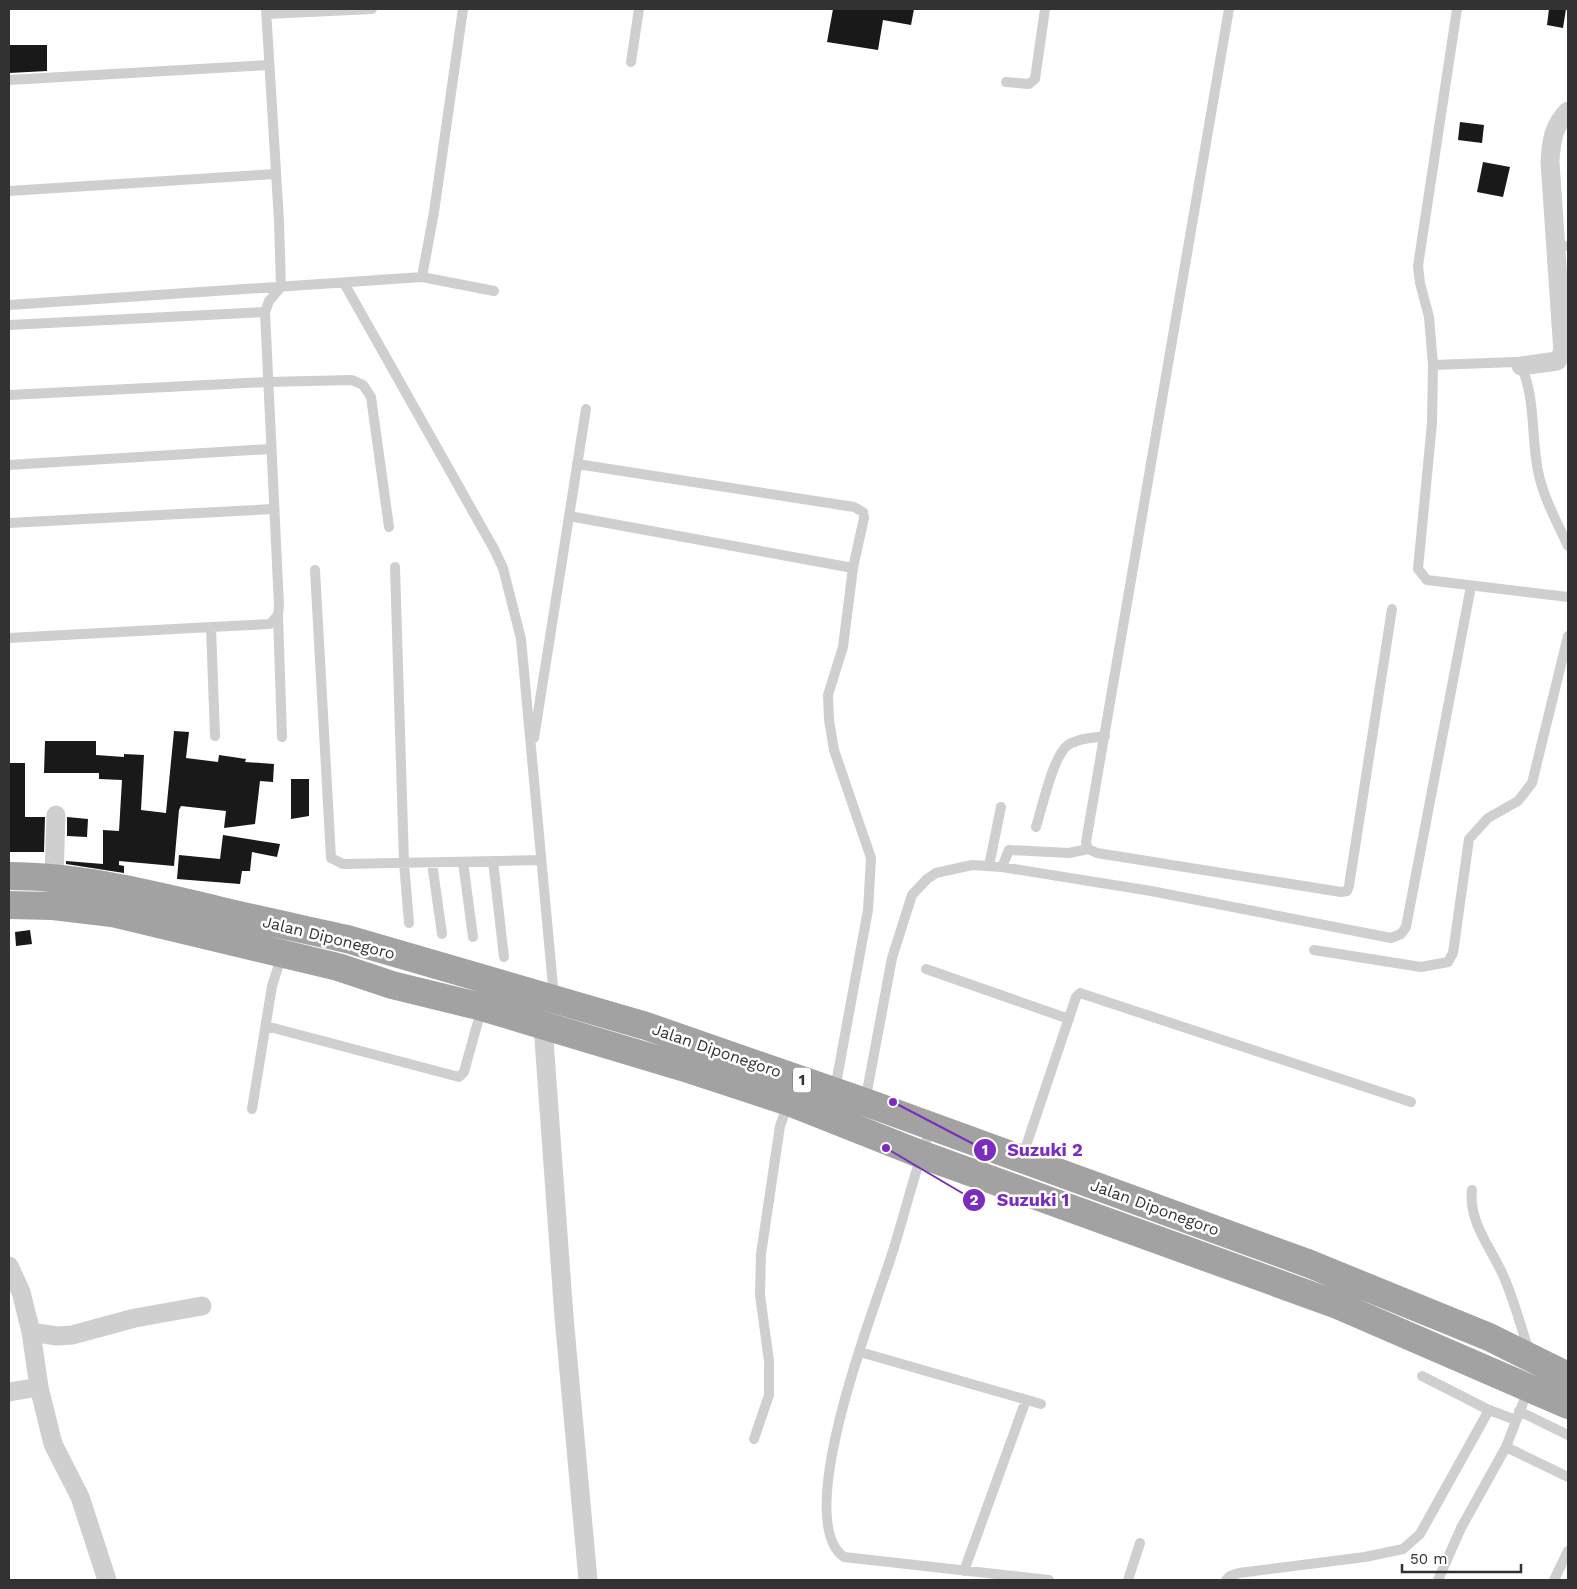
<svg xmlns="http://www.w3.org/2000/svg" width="1577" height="1589" font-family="'Work Sans',sans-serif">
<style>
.building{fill:#191919}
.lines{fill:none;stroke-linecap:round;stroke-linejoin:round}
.service{stroke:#cfcfcf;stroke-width:10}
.minor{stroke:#cfcfcf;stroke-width:19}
.trunk{stroke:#a2a2a2;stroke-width:28}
.labels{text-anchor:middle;stroke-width:5;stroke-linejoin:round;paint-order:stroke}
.shield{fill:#fff;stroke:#707070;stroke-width:1}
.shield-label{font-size:15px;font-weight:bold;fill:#323232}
.street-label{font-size:16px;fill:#323232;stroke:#fff}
.leader{fill:none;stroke:#7b2cbf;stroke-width:2}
.callout-dot{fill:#7b2cbf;stroke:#fff;stroke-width:2}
.mark-label{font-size:15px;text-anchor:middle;font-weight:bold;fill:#fff}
.callout-label{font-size:18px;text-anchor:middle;font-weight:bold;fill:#7b2cbf;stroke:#fff;stroke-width:5;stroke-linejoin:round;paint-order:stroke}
</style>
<rect width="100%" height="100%" fill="#fff"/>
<path class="building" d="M 833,9 L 914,9 L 911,25 L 883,20 L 878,50 L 827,42 Z
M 1549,9 L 1566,9 L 1563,28 L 1547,25 Z
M 9,45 L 47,45 L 47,71 L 9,73 Z
M 1460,122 L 1484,125 L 1482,143 L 1458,140 Z
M 1483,162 L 1510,167 L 1503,197 L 1477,192 Z
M 174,731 L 189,732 L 186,758 L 218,762 L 219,755 L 246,759 L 245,762 L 274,764 L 273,782 L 260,781 L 255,824 L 224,828 L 226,811 L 181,806 L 179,810 L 174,866 L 119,861 L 119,865 L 124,866 L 124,873 L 66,864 L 66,861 L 103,864 L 103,830 L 119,831 L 122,780 L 99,779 L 99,773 L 44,773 L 45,741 L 96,741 L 96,755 L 124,757 L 124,754 L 144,755 L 141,810 L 166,813 Z
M 9,763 L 25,763 L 25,817 L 45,817 L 44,852 L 9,852 Z
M 291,779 L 309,779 L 309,816 L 291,819 Z
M 67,817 L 88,819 L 87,837 L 67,836 Z
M 223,835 L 280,844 L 277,857 L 252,852 L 250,871 L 242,871 L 240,884 L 177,879 L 179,855 L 220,859 Z
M 30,930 L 32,944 L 16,946 L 15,932 Z"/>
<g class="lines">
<path class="service" d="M 1457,9 L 1418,266 L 1420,283 L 1429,317 L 1433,365 L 1432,423 L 1418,569 L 1427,580 L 1568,597
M 267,14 L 372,9
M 631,62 L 639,9
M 9,80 L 269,65
M 1006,82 L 1029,84 L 1035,79 L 1045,9
M 9,191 L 275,174
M 1567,246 L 1568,246
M 422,277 L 434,212 L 463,9
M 344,283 L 494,549 L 503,568 L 521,639 L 554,997
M 9,305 L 422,277 L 494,291
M 9,325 L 265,312
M 1433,365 L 1516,362 L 1521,366 C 1536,398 1531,438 1538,471 C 1543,497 1557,522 1568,546
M 9,395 L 267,382 L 352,380 L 363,385 L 371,397 L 389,527
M 577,464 L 854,507 L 863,512 L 864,518 L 853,568 L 843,647 L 828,695 L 829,720 L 834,750 L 871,858 L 868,910 L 835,1089
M 9,465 L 270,449
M 569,516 L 853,568
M 9,523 L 273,509
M 395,567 L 404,863 L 409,923
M 315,570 L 331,858 L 343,864 L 541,860
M 278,615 L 282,737
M 9,638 L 211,627
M 215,736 L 211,627 L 270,624 L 278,615 L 279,606 L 265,312 L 269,301 L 281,287 L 279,221 L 266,9
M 534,738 L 586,409
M 1036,827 C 1042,808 1053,756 1068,745 C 1078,738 1093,738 1105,736
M 1088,849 L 1086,842 L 1229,9
M 493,861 L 504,957
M 463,862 L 473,937
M 432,863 L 442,934
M 989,866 L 1001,807
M 1002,867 L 1009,850 L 1069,853 L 1088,849 L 1097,853 L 1341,892 L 1347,891 L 1349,886 L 1392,609
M 1314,950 L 1421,967 L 1448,962 L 1453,953 L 1469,839 L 1488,818 L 1518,801 L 1532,783 L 1568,636
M 926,969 L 1069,1019
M 266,1026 L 459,1077 L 464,1072 L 482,1007
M 865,1102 L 892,958 L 912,895 L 927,879 L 936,873 L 972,865 L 1002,867 L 1151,891 L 1391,938 L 1401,934 L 1406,927 L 1471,586
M 252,1109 L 272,986 L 282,955
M 931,1127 C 915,1169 905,1214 891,1257 C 874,1310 791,1520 844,1557 L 1049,1580
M 1022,1158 L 1076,997 L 1080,993 L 1411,1102
M 1472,1190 C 1468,1221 1491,1248 1503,1275 C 1514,1300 1521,1326 1529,1352
M 860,1352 L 1041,1404
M 1422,1376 L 1489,1410
M 1519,1411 L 1568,1435
M 754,1439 L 769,1395 L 769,1361 L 760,1295 L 761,1254 L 780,1126 L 788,1104
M 1506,1447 L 1528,1390
M 964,1571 L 1026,1400
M 1128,1580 L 1140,1543
M 1226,1580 L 1230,1576 L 1239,1573 L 1365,1557 L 1403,1549 L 1420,1534 L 1489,1410 L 1516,1420
M 1438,1580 L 1461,1528 L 1506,1447 L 1568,1477
M 1554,1580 L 1568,1551"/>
<path class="minor" d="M 1521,366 L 1557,361 L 1563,353 L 1550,162 C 1551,142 1553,126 1568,111
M 54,878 L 56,815
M 543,1026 L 564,1317 L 588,1580
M 9,1266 L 21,1292 L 31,1332 L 39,1387 L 53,1444 L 80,1497 L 107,1580
M 31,1332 L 57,1336 L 72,1335 L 135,1318 L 202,1306
M 9,1392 L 39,1387"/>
<path class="trunk" d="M 9,876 C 78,876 147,893 214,909 C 258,920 303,929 347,939 L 646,1026 L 865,1102 L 1310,1264 L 1489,1337 L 1568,1376
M 9,905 L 53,906 L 112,913 L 338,967 L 392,985 L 482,1007 L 682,1067 L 789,1102 L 920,1154 L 1335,1304 L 1568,1405"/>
</g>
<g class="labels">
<rect class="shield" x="793" y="1067.5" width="18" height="25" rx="4"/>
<g class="shield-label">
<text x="802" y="1085">1</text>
</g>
<g class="street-label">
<text transform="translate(329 937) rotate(14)" y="6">Jalan Diponegoro</text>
<text transform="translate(717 1050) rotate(19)" y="6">Jalan Diponegoro</text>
<text transform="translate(1155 1207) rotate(20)" y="6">Jalan Diponegoro</text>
</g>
</g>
<path class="leader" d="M893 1102L985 1150M886 1148L974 1200"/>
<g class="callout-dot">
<circle cx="893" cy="1102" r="5"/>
<circle cx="886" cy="1148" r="5"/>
<circle cx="985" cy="1150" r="12"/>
<circle cx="974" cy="1200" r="12"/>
</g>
<g class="mark-label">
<text x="985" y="1155">1</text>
<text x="974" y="1205">2</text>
</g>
<g class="callout-label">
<text x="1045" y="1156">Suzuki 2</text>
<text x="1033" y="1206">Suzuki 1</text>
</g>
<rect width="1577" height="1589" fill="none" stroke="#323232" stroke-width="20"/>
<path d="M1402 1564v8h119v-8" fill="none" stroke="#323232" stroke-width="2.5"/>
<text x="1410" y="1564" font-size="15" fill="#323232" stroke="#ffffff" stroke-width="4" paint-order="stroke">50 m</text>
</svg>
